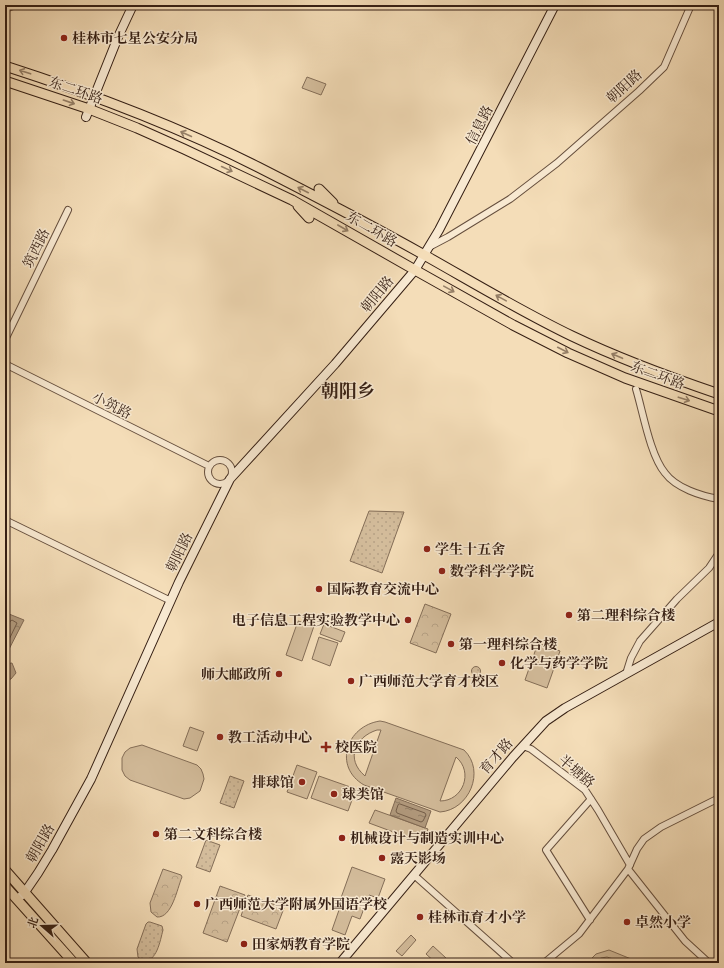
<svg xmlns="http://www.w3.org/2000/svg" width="724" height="968" font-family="'IM FELL French Canon','Noto Serif SC',serif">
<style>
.grass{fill:url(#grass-dots);stroke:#846e58}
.forest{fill:url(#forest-firs);stroke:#846e58}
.park{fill:url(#park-crowns);stroke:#846e58}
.pitch{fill:#d4bd9c;stroke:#846e58;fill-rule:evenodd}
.water{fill:url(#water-ripples);stroke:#816a55}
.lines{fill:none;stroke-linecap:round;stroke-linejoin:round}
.shore{stroke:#745e4a;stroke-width:1}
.street-casing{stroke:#654e3d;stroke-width:8}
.secondary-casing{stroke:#351f14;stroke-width:10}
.primary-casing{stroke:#351f14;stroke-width:11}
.street{stroke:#f8e9d1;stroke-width:6}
.secondary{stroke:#f8e9d1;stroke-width:8}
.primary{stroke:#f4ddb8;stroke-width:9}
.oneway{stroke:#947e66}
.poi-dot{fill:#8f2418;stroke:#f8e9d1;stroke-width:1.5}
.labels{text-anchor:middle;stroke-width:3;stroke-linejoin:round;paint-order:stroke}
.poi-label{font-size:14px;font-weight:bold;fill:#351f14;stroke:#f8e9d1;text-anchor:start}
.street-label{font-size:14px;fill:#351f14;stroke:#f8e9d1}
.district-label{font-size:18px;font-weight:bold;fill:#351f14;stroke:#f8e9d1}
</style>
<defs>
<pattern id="grass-dots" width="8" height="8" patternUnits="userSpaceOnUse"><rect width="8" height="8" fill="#d4bd9c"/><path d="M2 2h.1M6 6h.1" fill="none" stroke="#b7a286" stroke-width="1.8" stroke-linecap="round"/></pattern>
<pattern id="forest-firs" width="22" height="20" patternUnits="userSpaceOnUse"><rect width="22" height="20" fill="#d4bd9c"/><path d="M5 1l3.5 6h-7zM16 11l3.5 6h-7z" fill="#b7a286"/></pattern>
<pattern id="park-crowns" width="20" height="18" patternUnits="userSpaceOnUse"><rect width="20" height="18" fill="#d4bd9c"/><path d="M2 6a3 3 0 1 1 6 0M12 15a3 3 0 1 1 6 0" fill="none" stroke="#b7a286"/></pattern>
<pattern id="water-ripples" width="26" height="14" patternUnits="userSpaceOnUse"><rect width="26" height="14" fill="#b39c80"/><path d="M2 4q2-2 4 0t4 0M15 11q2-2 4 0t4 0" fill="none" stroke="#927f68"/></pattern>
</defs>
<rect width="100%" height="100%" fill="#f4ddb8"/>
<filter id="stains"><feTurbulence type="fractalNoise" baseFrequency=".005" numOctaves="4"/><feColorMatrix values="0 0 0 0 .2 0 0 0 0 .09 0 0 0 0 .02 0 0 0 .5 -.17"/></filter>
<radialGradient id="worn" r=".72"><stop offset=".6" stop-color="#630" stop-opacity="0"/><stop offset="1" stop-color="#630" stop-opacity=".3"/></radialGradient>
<path class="grass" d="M 369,511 L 404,512 L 382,573 L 350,561 Z
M471.5 671a4.5 4.5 0 1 1 9 0a4.5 4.5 0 1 1-9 0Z
M 230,776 L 244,781 L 234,808 L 220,803 Z
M 206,840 L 220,845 L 210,872 L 196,867 Z
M 148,922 L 150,922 L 162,926 L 163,930 C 160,941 157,962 143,961 L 138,957 L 137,949 L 146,924 Z"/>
<path class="forest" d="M 5,5 L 25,5 L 10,11 L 5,11 Z"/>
<path class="park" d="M 425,604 L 451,614 L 436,653 L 410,643 Z
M 163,869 L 181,875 L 182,877 C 177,889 172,918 157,917 L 151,912 L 150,903 Z
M 220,886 L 245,895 L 227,942 L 203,933 Z
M 248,895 L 284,908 L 276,929 L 241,916 Z"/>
<path class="pitch" d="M 307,77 L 326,84 L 321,95 L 302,88 Z
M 298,621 L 314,626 L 302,661 L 286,655 Z
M 324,624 L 345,632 L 341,642 L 320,634 Z
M 319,637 L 338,643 L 330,666 L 312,659 Z
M 538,643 L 560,651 L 547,688 L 525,680 Z
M 380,721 L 385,722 L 464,750 C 486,771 469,810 440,812 L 364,785 C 333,767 346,726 380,721 ZM 377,730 L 381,730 L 365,776 C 345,759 355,737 377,730 ZM 456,757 C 474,772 463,801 440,801 Z
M 190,727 L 204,732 L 197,751 L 183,746 Z
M 142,745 L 197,765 L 201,769 L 203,774 L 204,779 L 200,791 L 190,798 L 184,799 L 130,780 L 125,776 L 122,770 L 122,758 L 125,752 L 130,748 Z
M 297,765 L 317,772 L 307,799 L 287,792 Z
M 319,776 L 356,789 L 348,811 L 311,798 Z
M 375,810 L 428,829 L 423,843 L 369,823 Z
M 352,867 L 385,879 L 378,898 L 369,895 L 360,919 L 352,916 L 345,935 L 332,930 L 339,910 L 337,909 Z
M 411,935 L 416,940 L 402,956 L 396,951 Z
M 433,946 L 446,958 L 442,963 L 436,963 L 426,954 Z
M 609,950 L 641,963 L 626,963 L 607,957 L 601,958 L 594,963 L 587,963 L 596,954 Z"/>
<path class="water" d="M 9,614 L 24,620 L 5,657 L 5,623 Z
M 12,663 L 16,673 L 11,679 L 5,681 L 5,664 Z
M 396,798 L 431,811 L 425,828 L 390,815 Z"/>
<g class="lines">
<path class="shore" d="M 5,624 L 8,623 L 12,620 L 17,623 L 5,648
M 400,804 L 425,813 L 426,815 L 423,821 L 421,822 L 397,813 L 396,811 L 398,805 Z"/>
<g class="street-casing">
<path id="street" d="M 429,247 L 448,237 L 510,199 L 557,163 L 639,91 L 664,67 L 691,5
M 5,340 L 68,210
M 5,364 L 209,466
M 636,389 C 643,412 650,455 665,473 C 676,488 701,496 719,499
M208 472a12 12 0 1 1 24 0a12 12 0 1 1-24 0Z
M 5,520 L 171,601
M 626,674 L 631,658 L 640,641 L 677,599 L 709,568 L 719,553
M 523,746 L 531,749 L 585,790 L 598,810 L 630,865
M 628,869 L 685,941 L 709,963
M 414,875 L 513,963
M 590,920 L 546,850 L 591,799
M 544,963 L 579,934 L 628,869 L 637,849 L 644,839 L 661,827 L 719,798"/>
</g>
<g class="secondary-casing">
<path id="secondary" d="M 86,117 L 118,37 L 133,5
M 21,896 L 25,892 L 38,873 L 52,850 L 91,779 L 179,582 L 230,479 L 335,364 L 415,270 L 439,230 L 555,5
M 340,963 L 513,757 L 546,721 L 565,708 L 719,622"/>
</g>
<g class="primary-casing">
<path id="primary" d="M 5,66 C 92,94 177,126 258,167 C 315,196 371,225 426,256 C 474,283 522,312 572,336 C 620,359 669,377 719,394
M 5,81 L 89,109 L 137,128 L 184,149 L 292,200 L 415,270 L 513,325 L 568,353 L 625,378 L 719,411
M 319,189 L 333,203
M 298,206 L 309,218
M 5,870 L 87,963
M 5,886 L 74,963"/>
</g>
<use href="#street" class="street"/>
<use href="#secondary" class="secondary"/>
<use href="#primary" class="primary"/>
</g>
<defs><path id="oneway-shaft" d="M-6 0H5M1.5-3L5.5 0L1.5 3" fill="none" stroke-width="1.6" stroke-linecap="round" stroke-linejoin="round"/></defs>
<g class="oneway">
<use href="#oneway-shaft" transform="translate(25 72) rotate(-162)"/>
<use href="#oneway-shaft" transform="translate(69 102) rotate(19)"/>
<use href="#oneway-shaft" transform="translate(186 134) rotate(-156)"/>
<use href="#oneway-shaft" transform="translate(227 169) rotate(25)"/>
<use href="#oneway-shaft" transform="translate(303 190) rotate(-153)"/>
<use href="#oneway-shaft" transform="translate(343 228) rotate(30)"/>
<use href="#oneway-shaft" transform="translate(449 289) rotate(29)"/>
<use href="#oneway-shaft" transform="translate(501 298) rotate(-151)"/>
<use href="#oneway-shaft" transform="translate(563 350) rotate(27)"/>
<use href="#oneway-shaft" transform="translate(617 356) rotate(-157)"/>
<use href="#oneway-shaft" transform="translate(684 399) rotate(18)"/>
</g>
<g class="poi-dot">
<circle cx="64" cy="38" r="4"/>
<circle cx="427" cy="549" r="4"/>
<circle cx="442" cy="571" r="4"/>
<circle cx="319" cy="589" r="4"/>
<circle cx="569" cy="615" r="4"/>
<circle cx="408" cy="620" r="4"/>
<circle cx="451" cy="644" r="4"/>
<circle cx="502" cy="663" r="4"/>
<circle cx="279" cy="674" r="4"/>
<circle cx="351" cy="681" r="4"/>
<circle cx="220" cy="737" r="4"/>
<path d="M324 741h4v4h4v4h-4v4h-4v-4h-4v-4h4z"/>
<circle cx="302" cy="782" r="4"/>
<circle cx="334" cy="794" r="4"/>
<circle cx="156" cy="834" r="4"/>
<circle cx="342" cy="838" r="4"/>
<circle cx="382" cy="858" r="4"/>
<circle cx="197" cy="904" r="4"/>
<circle cx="420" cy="917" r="4"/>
<circle cx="627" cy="922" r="4"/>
<circle cx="244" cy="944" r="4"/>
</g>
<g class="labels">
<g class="poi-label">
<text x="72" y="43">桂林市七星公安分局</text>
<text x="435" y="554">学生十五舍</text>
<text x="450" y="576">数学科学学院</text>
<text x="327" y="594">国际教育交流中心</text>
<text x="577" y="620">第二理科综合楼</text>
<text x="400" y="625" text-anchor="end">电子信息工程实验教学中心</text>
<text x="459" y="649">第一理科综合楼</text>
<text x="510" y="668">化学与药学学院</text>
<text x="271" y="679" text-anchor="end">师大邮政所</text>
<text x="359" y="686">广西师范大学育才校区</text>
<text x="228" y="742">教工活动中心</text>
<text x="335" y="752">校医院</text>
<text x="294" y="787" text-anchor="end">排球馆</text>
<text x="342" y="799">球类馆</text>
<text x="164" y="839">第二文科综合楼</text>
<text x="350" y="843">机械设计与制造实训中心</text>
<text x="390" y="863">露天影场</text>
<text x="205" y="909">广西师范大学附属外国语学校</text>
<text x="428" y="922">桂林市育才小学</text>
<text x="635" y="927">卓然小学</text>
<text x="252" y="949">田家炳教育学院</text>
</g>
<g class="street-label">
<text transform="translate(624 86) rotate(-42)" y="5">朝阳路</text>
<text transform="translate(76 90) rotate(19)" y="5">东二环路</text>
<text transform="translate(479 125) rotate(-63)" y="5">信息路</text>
<text transform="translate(372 229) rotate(30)" y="5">东二环路</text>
<text transform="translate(36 248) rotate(-64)" y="5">筑西路</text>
<text transform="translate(377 294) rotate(-50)" y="5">朝阳路</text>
<text transform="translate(658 375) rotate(20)" y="5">东二环路</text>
<text transform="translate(112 405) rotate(27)" y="5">小筑路</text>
<text transform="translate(179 552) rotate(-64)" y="5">朝阳路</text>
<text transform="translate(496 756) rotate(-49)" y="5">育才路</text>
<text transform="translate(577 771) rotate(41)" y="5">半塘路</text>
<text transform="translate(40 843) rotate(-60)" y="5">朝阳路</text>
</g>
<g class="district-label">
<text x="348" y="397">朝阳乡</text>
</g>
</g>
<rect width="724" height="968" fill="none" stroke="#f4ddb8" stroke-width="20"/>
<rect x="6" y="6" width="712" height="956" fill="none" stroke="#351f14" stroke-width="2"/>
<rect x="10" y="10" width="704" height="948" fill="none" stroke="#351f14"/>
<g transform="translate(42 926) rotate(290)" stroke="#f8e9d1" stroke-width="3" paint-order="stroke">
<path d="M0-3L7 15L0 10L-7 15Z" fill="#351f14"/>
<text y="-6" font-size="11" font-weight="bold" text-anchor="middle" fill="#351f14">北</text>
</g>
<rect width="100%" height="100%" filter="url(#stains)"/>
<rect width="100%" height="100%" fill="url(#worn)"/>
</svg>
